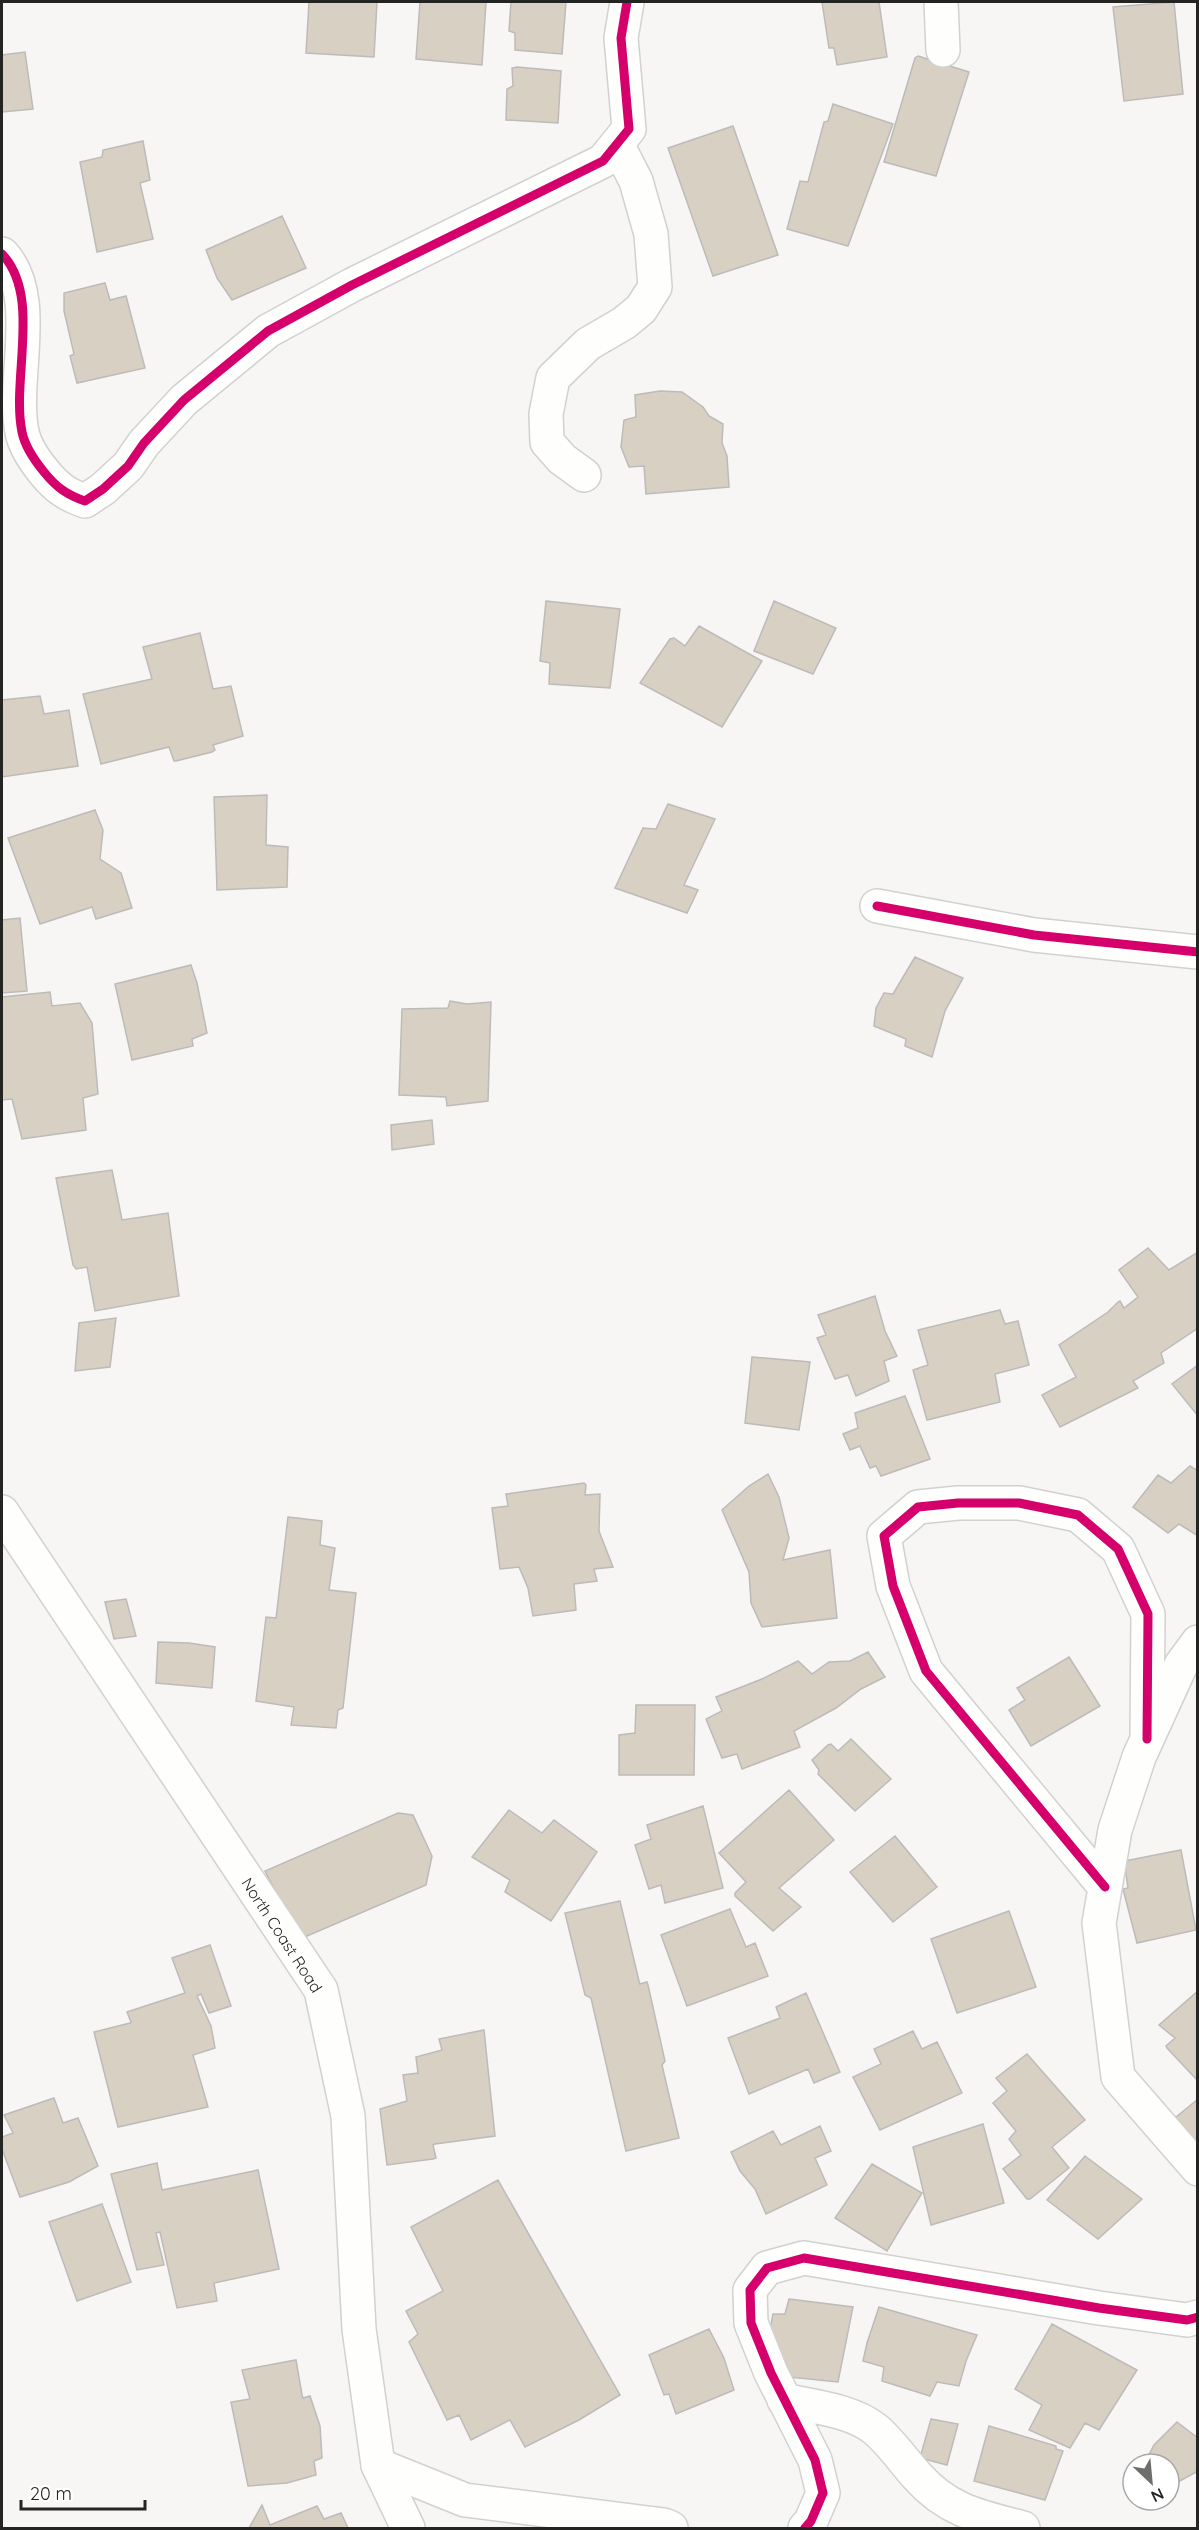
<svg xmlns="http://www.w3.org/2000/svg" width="1199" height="2530" font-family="Quicksand,sans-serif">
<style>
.building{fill:#d8d0c2;stroke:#bcbbba;stroke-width:1.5}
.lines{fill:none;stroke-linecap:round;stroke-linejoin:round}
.minor-casing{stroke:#d1d1cf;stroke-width:36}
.primary-casing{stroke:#d1d1cf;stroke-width:36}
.minor{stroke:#fefefd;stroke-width:33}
.primary{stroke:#fefefd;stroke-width:33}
.cycleway-casing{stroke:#fff;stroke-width:13}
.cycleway{stroke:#d6006c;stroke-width:9}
.labels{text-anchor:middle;stroke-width:4.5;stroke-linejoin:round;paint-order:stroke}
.street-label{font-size:16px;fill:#242422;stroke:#fff}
</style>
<rect width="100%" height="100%" fill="#f8f6f4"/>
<path class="building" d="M 309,2 L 377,2 L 374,57 L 306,53 Z
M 420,2 L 486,2 L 482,65 L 416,59 Z
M 511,2 L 566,2 L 562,54 L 515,50 L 515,33 L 509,31 Z
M 822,2 L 879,2 L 887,57 L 837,65 L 834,48 L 829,48 Z
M 1174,2 L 1183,94 L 1124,101 L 1113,7 Z
M 25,52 L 33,109 L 2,112 L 2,55 Z
M 918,56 L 969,72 L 936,176 L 884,162 L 915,58 Z
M 517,67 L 561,71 L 558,123 L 506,120 L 507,89 L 513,86 L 512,68 Z
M 833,104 L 893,124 L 848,246 L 787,229 L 800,181 L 808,182 L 824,122 L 828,121 Z
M 733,126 L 778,255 L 713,276 L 668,148 Z
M 143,141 L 150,180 L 140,183 L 153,239 L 97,252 L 80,162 L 102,157 L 103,150 Z
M 282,216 L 306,268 L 232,300 L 217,278 L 206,250 Z
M 105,283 L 110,300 L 126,296 L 145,368 L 77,383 L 70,356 L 74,354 L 64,311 L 64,293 Z
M 660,391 L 682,392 L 703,407 L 709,416 L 723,424 L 722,443 L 727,456 L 729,487 L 646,494 L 644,466 L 629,467 L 621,447 L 624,420 L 636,417 L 635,395 Z
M 546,601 L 620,609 L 610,688 L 549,684 L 550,663 L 540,661 Z
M 774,601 L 836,628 L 813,674 L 754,651 Z
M 699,626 L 762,661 L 722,727 L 640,683 L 670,639 L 674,638 L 685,646 Z
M 200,633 L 213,689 L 231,686 L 243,736 L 213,745 L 215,750 L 212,752 L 176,761 L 174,761 L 169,747 L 101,764 L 83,694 L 152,679 L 143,647 Z
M 40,696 L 44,714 L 69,710 L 78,766 L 2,777 L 2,700 Z
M 267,795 L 266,845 L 288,847 L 287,887 L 217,890 L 214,797 Z
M 668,804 L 715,819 L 684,885 L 698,890 L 687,913 L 615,888 L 643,828 L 656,829 Z
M 95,810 L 103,830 L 100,859 L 121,873 L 132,908 L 96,919 L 92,907 L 40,924 L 8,838 Z
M 20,918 L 27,991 L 2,993 L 2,920 Z
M 915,957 L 963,978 L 945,1011 L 932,1057 L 905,1046 L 906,1039 L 874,1026 L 876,1008 L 884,993 L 893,994 Z
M 191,965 L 197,983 L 207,1033 L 192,1039 L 193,1046 L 132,1060 L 115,984 Z
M 50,992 L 52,1006 L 80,1003 L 92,1023 L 98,1094 L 83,1098 L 86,1130 L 22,1139 L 12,1099 L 2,1100 L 2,997 Z
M 450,1001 L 467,1004 L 491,1002 L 488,1101 L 447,1106 L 446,1097 L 399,1095 L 402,1009 L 448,1008 Z
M 432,1120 L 434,1144 L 392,1150 L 391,1125 Z
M 112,1170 L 122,1220 L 168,1213 L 179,1296 L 95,1311 L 87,1267 L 76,1269 L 73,1265 L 56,1178 Z
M 1148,1248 L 1169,1270 L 1198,1252 L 1198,1328 L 1161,1353 L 1164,1363 L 1133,1381 L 1138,1388 L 1060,1427 L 1042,1395 L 1076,1377 L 1059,1345 L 1108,1312 L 1118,1302 L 1120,1301 L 1124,1308 L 1138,1297 L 1119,1270 Z
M 875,1296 L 885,1331 L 897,1356 L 884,1361 L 889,1381 L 856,1396 L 848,1375 L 835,1379 L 817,1338 L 826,1335 L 818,1315 Z
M 1000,1310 L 1005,1324 L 1018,1321 L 1029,1365 L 995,1374 L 1000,1402 L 927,1420 L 913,1370 L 928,1365 L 918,1330 Z
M 116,1318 L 110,1367 L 75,1371 L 79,1323 Z
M 752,1357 L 810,1362 L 799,1430 L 745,1423 Z
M 1198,1365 L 1198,1416 L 1172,1384 Z
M 905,1396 L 930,1459 L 881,1476 L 876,1466 L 870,1468 L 860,1446 L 850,1450 L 843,1434 L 858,1428 L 855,1413 Z
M 1190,1466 L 1198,1471 L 1198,1536 L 1179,1524 L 1168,1533 L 1133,1507 L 1158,1475 L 1171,1483 Z
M 768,1474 L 779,1497 L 789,1538 L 783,1560 L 830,1550 L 837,1618 L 762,1627 L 751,1603 L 749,1572 L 722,1510 L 749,1486 Z
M 584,1483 L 586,1485 L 585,1495 L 600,1494 L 599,1531 L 613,1567 L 594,1569 L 597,1581 L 574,1584 L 576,1610 L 533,1616 L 528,1588 L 519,1567 L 500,1569 L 492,1508 L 508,1506 L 506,1494 Z
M 288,1517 L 322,1521 L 320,1545 L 335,1548 L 329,1590 L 356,1593 L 343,1708 L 338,1710 L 336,1728 L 291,1725 L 294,1707 L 256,1701 L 266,1617 L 276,1618 Z
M 126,1599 L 136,1636 L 114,1639 L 105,1602 Z
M 158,1642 L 189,1643 L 215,1647 L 212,1688 L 156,1683 Z
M 868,1652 L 885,1677 L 861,1689 L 836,1708 L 794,1731 L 800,1747 L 742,1769 L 737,1754 L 722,1758 L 706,1719 L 722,1711 L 716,1697 L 762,1679 L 798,1661 L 812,1674 L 829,1662 L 850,1661 Z
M 1069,1657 L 1100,1706 L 1031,1746 L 1009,1710 L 1025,1700 L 1017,1688 Z
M 636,1705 L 695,1705 L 694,1775 L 619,1775 L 619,1735 L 635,1733 Z
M 851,1739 L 891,1779 L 855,1811 L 818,1774 L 819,1770 L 812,1760 L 828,1745 L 831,1744 L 838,1751 Z
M 789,1790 L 834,1840 L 779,1888 L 801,1907 L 773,1931 L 735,1896 L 735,1893 L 746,1882 L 719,1853 Z
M 703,1806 L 723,1888 L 665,1903 L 661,1885 L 649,1889 L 635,1845 L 651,1839 L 647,1825 Z
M 509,1810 L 542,1833 L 554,1820 L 597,1852 L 551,1921 L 505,1892 L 510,1880 L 472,1857 Z
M 398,1813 L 413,1815 L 432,1856 L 426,1885 L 300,1939 L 265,1871 Z
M 895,1836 L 937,1887 L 893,1922 L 850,1872 Z
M 1181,1850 L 1196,1930 L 1137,1943 L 1123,1889 L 1128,1888 L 1124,1861 Z
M 620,1901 L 639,1981 L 640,1984 L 647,1982 L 648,1985 L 665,2061 L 662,2065 L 679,2138 L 626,2151 L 591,1998 L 585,1995 L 565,1913 Z
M 730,1909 L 746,1947 L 755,1943 L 768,1976 L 687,2006 L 661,1935 Z
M 1009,1911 L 1036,1987 L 957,2013 L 931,1939 Z
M 210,1945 L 231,2006 L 209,2013 L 201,1994 L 197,1996 L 211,2026 L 215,2048 L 193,2055 L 208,2107 L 118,2127 L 94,2032 L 130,2023 L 131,2022 L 127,2012 L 185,1993 L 172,1958 Z
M 1198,1991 L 1198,2080 L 1197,2080 L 1167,2048 L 1166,2046 L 1175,2038 L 1159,2025 Z
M 806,1993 L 840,2072 L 814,2083 L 808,2069 L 749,2094 L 728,2038 L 780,2018 L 776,2007 Z
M 484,2030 L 495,2136 L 435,2144 L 433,2145 L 436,2158 L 433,2159 L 387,2165 L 380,2109 L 407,2101 L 403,2075 L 418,2073 L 416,2057 L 442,2050 L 439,2039 Z
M 913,2031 L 922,2049 L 937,2042 L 962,2093 L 880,2130 L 853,2077 L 881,2064 L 874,2049 Z
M 1027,2054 L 1085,2120 L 1052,2147 L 1069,2168 L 1030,2199 L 1027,2199 L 1003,2169 L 1021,2155 L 1009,2139 L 1016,2131 L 993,2103 L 1007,2091 L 996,2078 Z
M 54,2098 L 63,2123 L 78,2118 L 98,2166 L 69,2182 L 20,2197 L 2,2149 L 2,2137 L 13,2133 L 4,2115 Z
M 1198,2099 L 1198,2146 L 1170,2122 Z
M 983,2124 L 1004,2203 L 931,2225 L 913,2147 Z
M 820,2126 L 831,2151 L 815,2158 L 827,2185 L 766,2214 L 755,2189 L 740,2171 L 731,2152 L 773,2131 L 781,2145 Z
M 1085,2156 L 1142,2199 L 1098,2239 L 1047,2200 Z
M 157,2163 L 162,2190 L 258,2170 L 279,2269 L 214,2283 L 217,2301 L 177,2308 L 160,2232 L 156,2233 L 164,2265 L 137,2270 L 111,2174 Z
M 872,2164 L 922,2193 L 887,2251 L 835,2218 Z
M 498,2180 L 620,2395 L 579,2420 L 525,2447 L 510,2420 L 471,2440 L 459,2415 L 447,2420 L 409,2342 L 418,2334 L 406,2311 L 443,2291 L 411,2227 Z
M 102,2204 L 131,2282 L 77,2301 L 49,2222 Z
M 789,2299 L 853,2307 L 838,2382 L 779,2376 L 762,2370 L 773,2314 L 785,2314 Z
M 879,2307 L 977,2335 L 966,2361 L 959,2386 L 937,2382 L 930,2396 L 882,2381 L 884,2367 L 863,2361 L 867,2343 Z
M 1052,2324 L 1137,2370 L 1099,2430 L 1085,2423 L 1070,2448 L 1029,2430 L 1042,2405 L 1015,2389 Z
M 709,2329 L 724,2358 L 734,2390 L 676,2414 L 669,2394 L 664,2395 L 649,2355 Z
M 296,2360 L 302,2395 L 303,2398 L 310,2396 L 320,2426 L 322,2458 L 314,2461 L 316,2475 L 287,2483 L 248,2486 L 231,2402 L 250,2399 L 242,2370 Z
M 931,2419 L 958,2424 L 947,2465 L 920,2458 Z
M 1177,2422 L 1198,2438 L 1198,2471 L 1169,2487 L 1169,2464 L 1144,2464 L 1154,2445 Z
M 989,2426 L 1056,2446 L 1056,2449 L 1063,2451 L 1045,2500 L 974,2481 Z
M 262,2505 L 270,2525 L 317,2506 L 324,2519 L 341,2513 L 348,2528 L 249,2528 Z"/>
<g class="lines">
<g class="minor-casing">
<path id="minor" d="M 941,2 L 943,50
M 2,254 C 42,296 11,379 22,432 C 25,447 35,461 44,472 C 56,487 67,495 85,501 L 103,489 L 128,466 L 144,443 L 184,400 L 268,331 L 352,285 L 603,161 L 629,129 L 621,38 L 627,2
M 584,475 L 562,459 L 547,442 L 546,414 L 553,378 L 588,344 L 624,323 L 641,309 L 655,287 L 651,234 L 636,181 L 617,144
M 877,906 L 1034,935 L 1198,952
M 1198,1642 L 1181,1665 L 1139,1757 L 1115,1830 L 1099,1923 L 1118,2077 L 1198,2169
M 1105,1887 L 926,1671 L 893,1586 L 884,1536 L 918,1507 L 958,1503 L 1019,1503 L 1078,1515 L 1118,1549 L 1148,1614 L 1147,1739
M 784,2400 C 813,2407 851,2410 875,2429 C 891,2442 904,2462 918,2477 C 948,2511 981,2517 1023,2528
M 378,2465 L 465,2500 L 664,2525 L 671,2528
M 805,2528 L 811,2521 L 823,2493 L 815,2460 L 771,2373 L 751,2323 L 750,2290 L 767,2268 L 804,2258 L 1099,2308 L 1187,2320 L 1198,2317"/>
</g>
<g class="primary-casing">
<path id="primary" d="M 2,1512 L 321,1990 L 348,2116 L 359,2329 L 378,2465 L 408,2528"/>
</g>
<use href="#minor" class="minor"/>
<use href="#primary" class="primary"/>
<g class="cycleway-casing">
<path id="cycleway" d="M 2,254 C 42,296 11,379 22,432 C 25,447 35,461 44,472 C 56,487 67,495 85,501 L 103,489 L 128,466 L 144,443 L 184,400 L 268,331 L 352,285 L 603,161 L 629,129 L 621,38 L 627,2
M 877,906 L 1034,935 L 1198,952
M 1105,1887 L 926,1671 L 893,1586 L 884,1536 L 918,1507 L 958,1503 L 1019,1503 L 1078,1515 L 1118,1549 L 1148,1614 L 1147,1739
M 805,2528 L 811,2521 L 823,2493 L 815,2460 L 771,2373 L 751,2323 L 750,2290 L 767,2268 L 804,2258 L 1099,2308 L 1187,2320 L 1198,2317"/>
</g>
<use href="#cycleway" class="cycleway"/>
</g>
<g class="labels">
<g class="street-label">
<text transform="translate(282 1935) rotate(57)" y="6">North Coast Road</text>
</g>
</g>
<rect width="1199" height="2530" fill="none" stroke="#242422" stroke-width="6"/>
<g transform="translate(1151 2482) rotate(154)"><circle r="28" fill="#ffffff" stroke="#a7a7a7" stroke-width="1.5"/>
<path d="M0-4.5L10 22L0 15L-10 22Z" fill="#6e6e6c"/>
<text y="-9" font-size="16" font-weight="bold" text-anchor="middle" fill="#242422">N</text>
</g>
<path d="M21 2500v9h124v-9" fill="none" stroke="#242422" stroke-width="3"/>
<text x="30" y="2500" font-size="18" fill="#242422" stroke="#ffffff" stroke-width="4.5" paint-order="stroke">20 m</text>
</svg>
